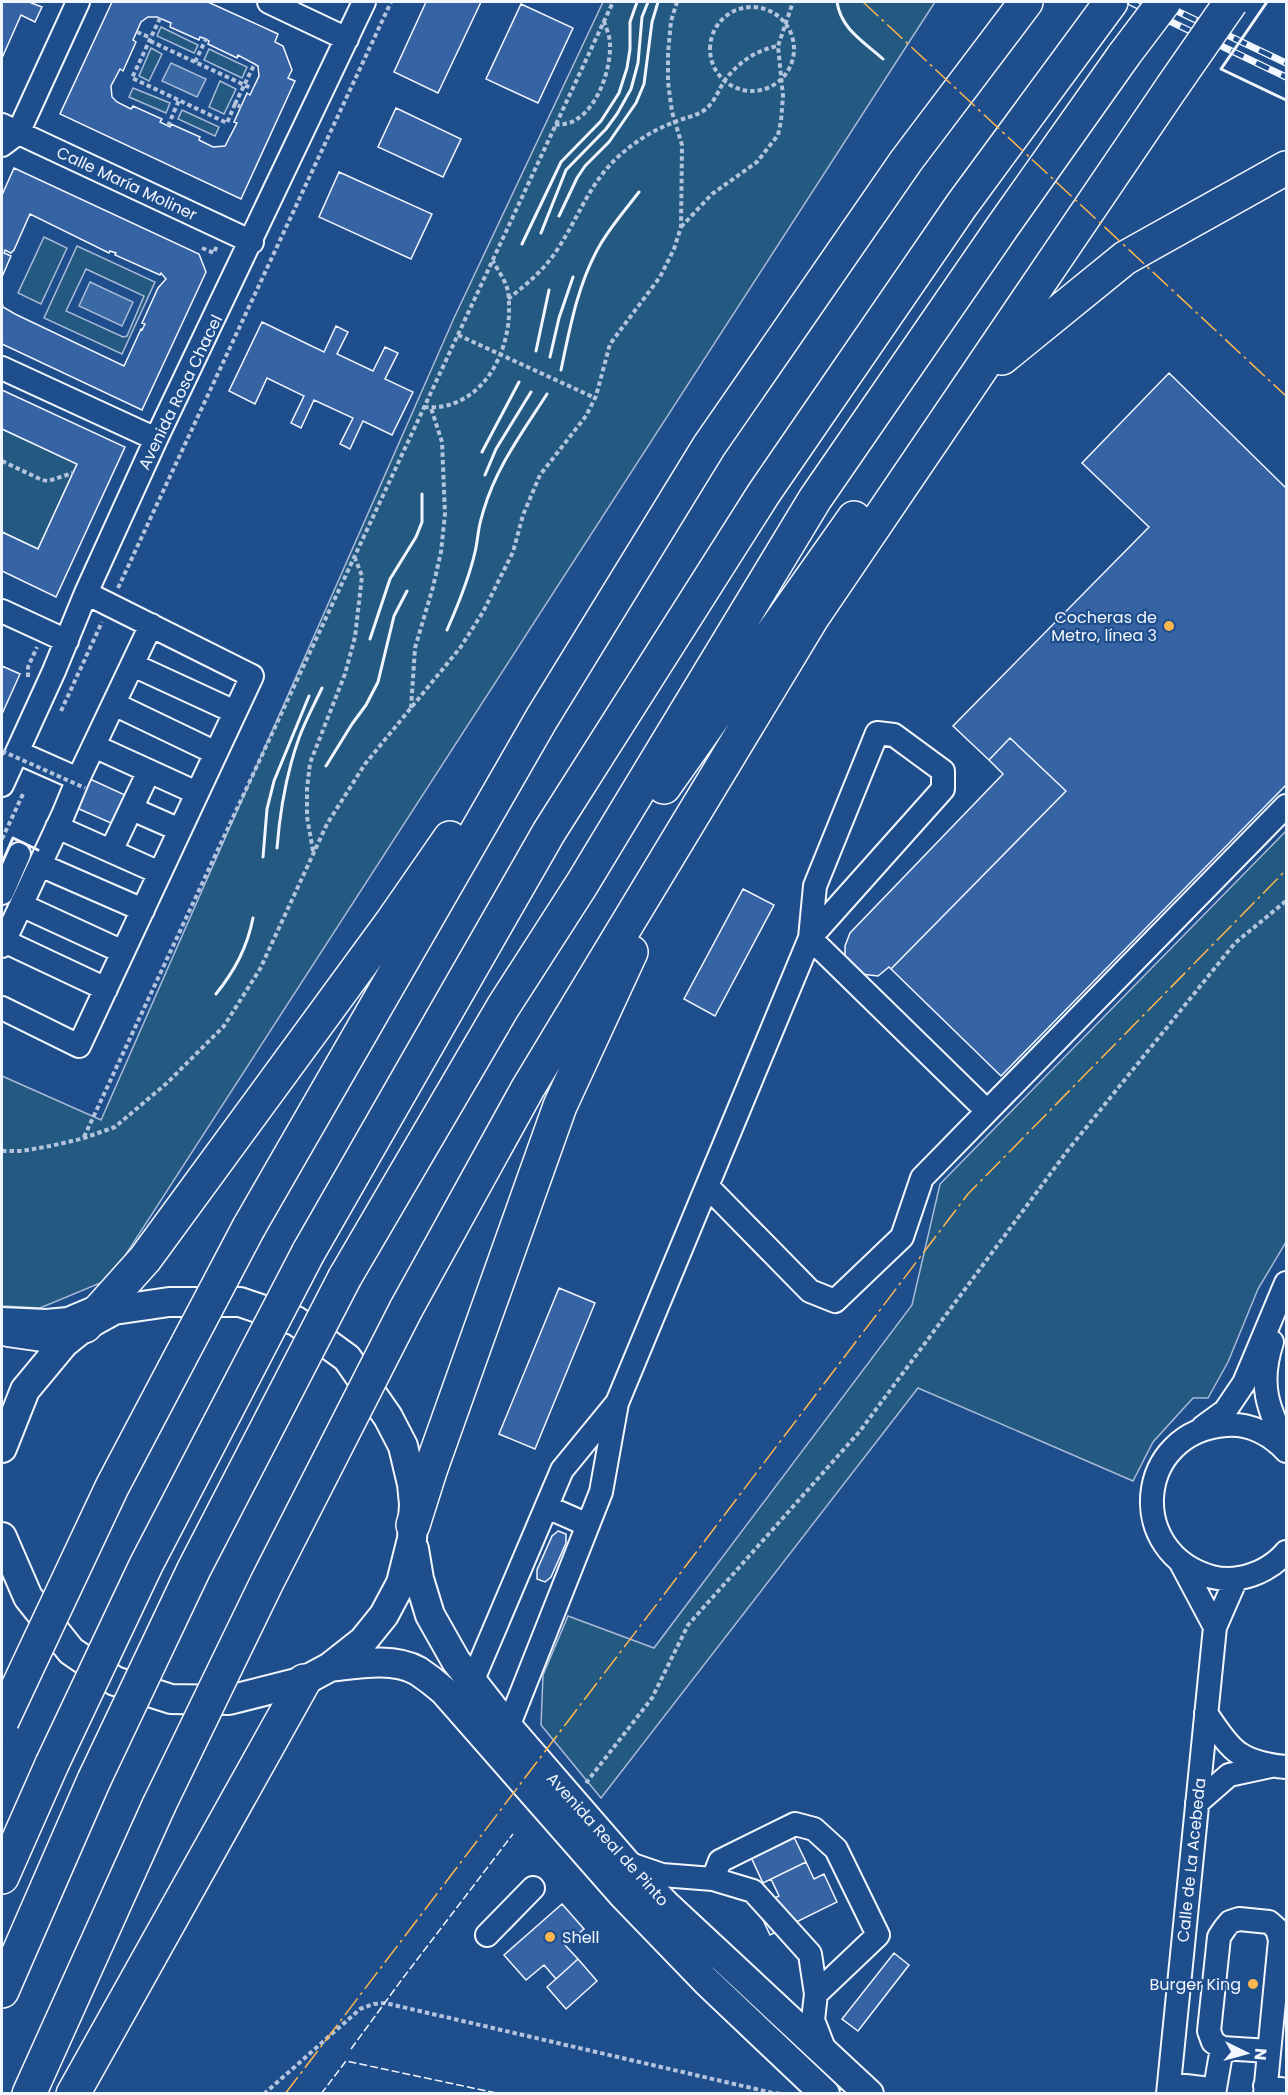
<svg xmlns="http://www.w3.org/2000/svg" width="1288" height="2095" font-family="Poppins,sans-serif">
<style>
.green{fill:#245a82;stroke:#a8bbd7;stroke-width:1.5;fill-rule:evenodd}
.water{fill:#3b69a3;stroke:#a8bbd7;stroke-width:1.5}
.building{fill:#3563a3;stroke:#f2f6ff;stroke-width:1.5;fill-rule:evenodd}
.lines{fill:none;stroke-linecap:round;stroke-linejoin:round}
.minor-casing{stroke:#f2f6ff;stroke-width:26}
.major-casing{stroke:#f2f6ff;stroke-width:32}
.highway-casing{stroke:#f2f6ff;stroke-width:36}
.path{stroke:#b3c4dc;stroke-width:4;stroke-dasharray:4.5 3;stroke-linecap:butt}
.minor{stroke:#1f4e8c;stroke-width:22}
.major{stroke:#1f4e8c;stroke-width:28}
.highway{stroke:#1f4e8c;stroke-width:33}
.rail-casing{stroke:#f2f6ff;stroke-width:7}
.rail{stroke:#1f4e8c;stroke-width:4.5;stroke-dasharray:14;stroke-linecap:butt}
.highway-bridge-casing{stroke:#f2f6ff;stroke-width:36;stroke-linecap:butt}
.path-bridge{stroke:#b3c4dc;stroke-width:4;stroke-dasharray:4.5 3;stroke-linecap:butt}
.highway-bridge{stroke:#1f4e8c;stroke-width:33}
.fence{stroke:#f2f6ff;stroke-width:1.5;stroke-dasharray:8 3;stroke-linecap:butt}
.wall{stroke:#f2f6ff;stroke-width:3}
.power{stroke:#ffb74d;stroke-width:1.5;stroke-dasharray:21 4.5 3 4.5;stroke-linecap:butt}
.poi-dot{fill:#ffb74d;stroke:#1f4e8c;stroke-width:2}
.labels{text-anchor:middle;stroke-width:4.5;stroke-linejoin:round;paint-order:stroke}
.street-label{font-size:16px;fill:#f2f6ff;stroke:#1f4e8c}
.poi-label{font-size:16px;fill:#f2f6ff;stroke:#1f4e8c;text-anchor:end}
</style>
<rect width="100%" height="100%" fill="#1f4e8c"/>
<path class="green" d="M 603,2 L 935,2 L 110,1279 L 40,1308 L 2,1306 L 2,1076 L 101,1120 L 454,318 Z
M 161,27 L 198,45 L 194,53 L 157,36 Z
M 151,48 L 162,54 L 149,81 L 139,76 Z
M 209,49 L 247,67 L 242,78 L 204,60 Z
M 220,81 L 236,89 L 224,114 L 209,107 Z
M 133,88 L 170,103 L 166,113 L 129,97 Z
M 182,110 L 219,127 L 215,136 L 178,119 Z
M 44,237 L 67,248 L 41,304 L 18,293 Z
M 77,246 L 155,282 L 122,354 L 44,318 ZM 86,269 L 144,296 L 127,336 L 123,337 L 66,311 Z
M 2,429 L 77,464 L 38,549 L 2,532 Z
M 1286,831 L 1286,1242 L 1258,1289 L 1228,1362 L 1208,1398 L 1193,1398 L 1153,1442 L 1133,1481 L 918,1388 L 601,1798 L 541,1725 L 543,1675 L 568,1616 L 654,1648 L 912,1305 L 940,1184 Z"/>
<path class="water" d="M 171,63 L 206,79 L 197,97 L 162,81 Z
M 90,282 L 133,302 L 122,326 L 79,306 Z"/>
<path class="building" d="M 2,2 L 29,2 L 42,7 L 35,22 L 21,15 L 2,58 Z
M 112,2 L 208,2 L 278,34 L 275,42 L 283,46 L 292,70 L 288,78 L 295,81 L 241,199 L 60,114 ZM 148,17 L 157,17 L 171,23 L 170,27 L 199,40 L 200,37 L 206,39 L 209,41 L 208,44 L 237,58 L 238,55 L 258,66 L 259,76 L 250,95 L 247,93 L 234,122 L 237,123 L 225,146 L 213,147 L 199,140 L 200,137 L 171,124 L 170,127 L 160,122 L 162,119 L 133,106 L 131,109 L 117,102 L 112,97 L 111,86 L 120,69 L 123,71 L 136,42 L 133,40 L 141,22 Z
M 426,2 L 481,2 L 438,93 L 394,72 Z
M 521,4 L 573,28 L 538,103 L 486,79 Z
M 396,108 L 461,139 L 443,177 L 378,147 Z
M 14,168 L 199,254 L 206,272 L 142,410 L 2,344 L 2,302 L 3,307 L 15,314 L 124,366 L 141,329 L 142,330 L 145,324 L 142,323 L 158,288 L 166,279 L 161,273 L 160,275 L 115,255 L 116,253 L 110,251 L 109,253 L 30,214 L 14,250 L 11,253 L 5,250 L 4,253 L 11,256 L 2,277 L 2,195 Z
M 339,172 L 432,214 L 411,259 L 319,217 Z
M 262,322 L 324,352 L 336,326 L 348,332 L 337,354 L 373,371 L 385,347 L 398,353 L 385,379 L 413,392 L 392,435 L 363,421 L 350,449 L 340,444 L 353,418 L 314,400 L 301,428 L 291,423 L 304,396 L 267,378 L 255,404 L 229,391 Z
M 1169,373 L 1286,488 L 1286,785 L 1001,1076 L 891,969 L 1066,791 L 1010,738 L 989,760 L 953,726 L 1149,527 L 1082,463 Z
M 2,390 L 125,447 L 56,597 L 2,571 L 2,532 L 38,549 L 77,464 L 2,429 Z
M 2,666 L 20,674 L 2,714 Z
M 1010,738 L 1066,791 L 891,969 L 889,967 L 878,976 L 861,974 L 845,958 L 845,946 L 850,933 L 1003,774 L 989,760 Z
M 90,779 L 125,795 L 111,823 L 77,808 Z
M 743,889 L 774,905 L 715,1016 L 684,999 Z
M 559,1288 L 595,1303 L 535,1449 L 499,1434 Z
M 558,1531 L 566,1534 L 566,1543 L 551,1577 L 545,1582 L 537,1579 L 537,1570 L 552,1536 Z
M 793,1835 L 806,1862 L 763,1883 L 750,1855 Z
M 806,1862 L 814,1879 L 824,1874 L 837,1902 L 770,1935 L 757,1907 L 779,1896 L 771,1879 Z
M 562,1904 L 584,1929 L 565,1945 L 578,1959 L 556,1979 L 544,1965 L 526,1980 L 504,1955 Z
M 894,1953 L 909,1965 L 858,2031 L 842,2019 Z
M 578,1959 L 597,1981 L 566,2009 L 547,1987 Z"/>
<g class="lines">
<g class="minor-casing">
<path id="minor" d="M 269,2 L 347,39
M 2,125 L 252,242
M 2,145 L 18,133 L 78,2
M 2,368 L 156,439
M 2,611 L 67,641
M 133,665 L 235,712
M 114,704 L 216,753
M 94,746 L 197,793
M 78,779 L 151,625
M 2,785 L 54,671 L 86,593 L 156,439 L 364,2
M 132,809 L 180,830
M 57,827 L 160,873
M 111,851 L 149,771
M 40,865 L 143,910
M 2,893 L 19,854
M 21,905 L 123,952
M 810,938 L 987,1111
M 4,941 L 106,989
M 2,946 L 63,815 L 78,779 L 17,752
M 2,1008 L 79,1046 L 252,676 L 86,593
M 708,1187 L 810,1291 L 835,1301 L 902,1237 L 922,1178 L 1286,806
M 2,1319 L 46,1321 L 68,1319 L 99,1306
M 2,1331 L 8,1335 L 64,1343
M 1272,1342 C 1258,1385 1268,1408 1286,1446
M 1203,1427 L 1225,1411 L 1244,1383 L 1286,1283
M 1286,1451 C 1271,1434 1249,1423 1226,1425 C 1135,1432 1125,1553 1212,1577 C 1238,1584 1269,1572 1286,1552
M 547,1507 L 588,1525
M 1181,1563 L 1215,1627
M 472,1682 L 562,1470 L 616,1404
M 1206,1713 C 1214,1725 1228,1747 1240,1754 C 1252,1762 1272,1766 1286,1767
M 508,1727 L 601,1492 L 617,1403 L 810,938 L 815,886 L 877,733 L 894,735 L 943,771 L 943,789 L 810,938
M 1197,1803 L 1229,1775 L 1271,1766
M 627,1863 L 662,1875 L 713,1879 L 753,1891 L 810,1954 L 816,1994 L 813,2020 L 825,2051
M 713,1879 L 720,1861 L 795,1824 L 814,1829 L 836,1849 L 878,1935 L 816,1994
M 487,1935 L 533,1888
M 1222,2048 L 1213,2042 L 1209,2031 L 1219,1937 L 1225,1928 L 1230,1922 L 1239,1919 L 1269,1922 L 1277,1929 L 1280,1940 L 1265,2094
M 1222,2048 L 1269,2051
M 1169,2084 L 1202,2088 L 1212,2094
M 1265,2086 L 1286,2090
M 1168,2094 L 1215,1627 L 1236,1579
M 1214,2094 L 1222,2048"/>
</g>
<g class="major-casing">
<path id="major" d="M 2,1448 L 25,1390 L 64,1343 L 85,1326 L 114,1310 L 169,1302 L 240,1302 L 296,1321 L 347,1358 L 388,1417 L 403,1446 L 412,1484 L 414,1504 L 412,1539 L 401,1583 L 384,1615 L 363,1641 L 330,1667 L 304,1681 L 229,1700 L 171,1699 L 115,1681 L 71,1651 L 28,1597 L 2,1537
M 414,1549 L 419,1579 L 430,1615 L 456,1661 L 508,1727 L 625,1862 L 665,1904 L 869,2094
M 330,1667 C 357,1664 393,1657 418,1671 C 427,1677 436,1684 444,1691 L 623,1895 L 707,1982 L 825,2094"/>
</g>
<g class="highway-casing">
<path id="highway" d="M 1002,358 L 1125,258 L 1286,168
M 664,787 L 854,518
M 249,1227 L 542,718 L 709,446 L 906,161 L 1026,2
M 308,1253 L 549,832 L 764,493 L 961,206 L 1111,2
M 345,1277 L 503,1007 L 582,884 L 815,499 L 1003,226 L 1124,55
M 406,1309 L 528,1088 L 812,618 L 1172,87
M 85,1326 L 145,1259 L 391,923 L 450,838
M 413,1525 L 430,1471 L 560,1106 L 631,952
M 2,1877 L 52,1764
M 2,1991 L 94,1780
M 29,2094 L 159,1805
M 73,2094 L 304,1681"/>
</g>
<path class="path" d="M710 49a42 42 0 1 1 84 0a42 42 0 1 1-84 0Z
M 160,18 L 132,78 L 227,123 L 235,104 L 241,107
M 137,32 L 151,38
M 150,41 L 253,89
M 195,62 L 206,39
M 235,104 L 255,63
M 555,125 C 563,124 571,124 577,119 C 599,105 611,68 610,44 C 610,36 606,28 604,21
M 168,126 L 179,100
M 681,227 L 712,194 L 757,162 L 778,135 L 781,121 L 783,96 L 778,46 L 793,2
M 202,248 L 214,253 L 217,245
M 508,299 C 527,284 544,270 557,250 C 579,217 589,183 620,155 C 636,141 655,129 675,122 C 686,117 699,116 708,107 C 716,99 719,89 725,80 C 739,62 756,50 778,46
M 458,335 L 595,398
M 424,407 C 479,412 510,356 509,308 C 509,301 509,292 506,285 C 503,277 497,269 493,261
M 2,461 L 42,480 L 48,481 L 73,473
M 118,588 L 391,2
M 28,677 L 28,667 L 37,647
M 411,708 L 415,648 L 433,587 L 441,552 L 445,514 L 442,442 L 431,408
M 61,711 L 102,622
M 2,839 L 23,794
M 313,851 L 307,817 L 307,789 L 310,763 L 345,674 L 355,637 L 362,576 L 355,558
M 84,1137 L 613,2
M 2,1151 L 22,1151 L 50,1146 L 81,1139 L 115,1127 L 167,1083 L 224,1026 L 260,969 L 327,824 L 365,764 L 460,648 L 483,612 L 513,552 L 523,515 L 540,475 L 586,416 L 596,396 L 610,344 L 660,277 L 674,249 L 681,227 L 682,145 L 672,112 L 668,82 L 668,53 L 671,21 L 677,2
M 586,1783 L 652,1698 L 688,1625 L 860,1431 L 1068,1150 L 1235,943 L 1286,901
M 264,2094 L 360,2009 L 374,2004 L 385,2003 L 773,2093 L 783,2094"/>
<use href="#minor" class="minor"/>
<use href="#major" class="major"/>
<use href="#highway" class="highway"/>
<g class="rail-casing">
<path id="rail" d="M 1130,2 L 1286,77
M 1158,2 L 1286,63"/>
</g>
<use href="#rail" class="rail"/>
<g class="highway-bridge-casing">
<path id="highway-bridge" d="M 1124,55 L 1164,2
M 1172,87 L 1231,2
M 2,1721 L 112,1487 L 249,1227
M 52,1764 L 146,1565 L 308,1253
M 94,1780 L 194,1569 L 345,1277
M 159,1805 L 267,1582 L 406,1309"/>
</g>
<path class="path-bridge" d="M 2,751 L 85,788"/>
<use href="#highway-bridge" class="highway-bridge"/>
<path class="fence" d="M 351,2049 L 403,1978 L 513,1834
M 321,2094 L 346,2061 L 501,2094"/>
<path class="wall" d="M 837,2 C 841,29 863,41 883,59
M 1267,2 L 1221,69 L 1286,100
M 559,216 L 577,178 L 585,166 L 609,142 L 636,103 L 644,84 L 652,22 L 658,2
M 541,233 L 566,170 L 606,129 L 617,114 L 631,89 L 638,63 L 642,17 L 648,2
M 522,244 L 561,162 L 601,121 L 619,93 L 627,68 L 630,49 L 630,22 L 637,2
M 536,351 L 549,290
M 550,357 L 559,318 L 573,277
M 561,370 C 570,327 578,283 600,245 C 611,226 626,209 639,192
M 482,452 L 519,382
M 485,475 L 496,449 L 531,392
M 447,630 C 458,605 469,579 475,552 C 478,540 478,527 482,516 C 494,470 522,433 547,394
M 370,639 L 390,579 L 416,537 L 422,522 L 422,494
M 326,766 L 352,724 L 366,705 L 378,682 L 394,616 L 407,591
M 277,848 C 280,811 286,774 299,738 C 305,721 314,705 322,688
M 263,857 L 267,809 L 274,781 L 309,696
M 2,863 L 13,838 L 38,850
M 216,994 C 235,970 247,948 253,918"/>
<path class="power" d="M 863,2 L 1286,396
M 285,2094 L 968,1194 L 1286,870"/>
</g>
<g class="poi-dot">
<circle cx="1169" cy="626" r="6"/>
<circle cx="550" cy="1937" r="6"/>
<circle cx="1253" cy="1984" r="6"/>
</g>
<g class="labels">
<g class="street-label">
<text transform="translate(127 183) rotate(25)" y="6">Calle María Moliner</text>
<text transform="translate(180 392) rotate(-64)" y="6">Avenida Rosa Chacel</text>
<text transform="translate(608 1839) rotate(48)" y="6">Avenida Real de Pinto</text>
<text transform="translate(1191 1860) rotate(-84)" y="6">Calle de La Acebeda</text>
</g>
<g class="poi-label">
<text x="1157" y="623">Cocheras de<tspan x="1157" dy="18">Metro, línea 3</tspan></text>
<text x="562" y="1943" text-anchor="start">Shell</text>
<text x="1241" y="1990">Burger King</text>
</g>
</g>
<rect width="1288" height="2095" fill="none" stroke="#f2f6ff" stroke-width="6"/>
<g transform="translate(1246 2053) rotate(95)" stroke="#1f4e8c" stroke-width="4.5" paint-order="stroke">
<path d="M0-4.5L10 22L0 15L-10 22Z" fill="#f2f6ff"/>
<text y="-9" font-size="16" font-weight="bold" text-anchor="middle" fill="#f2f6ff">N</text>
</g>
</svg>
